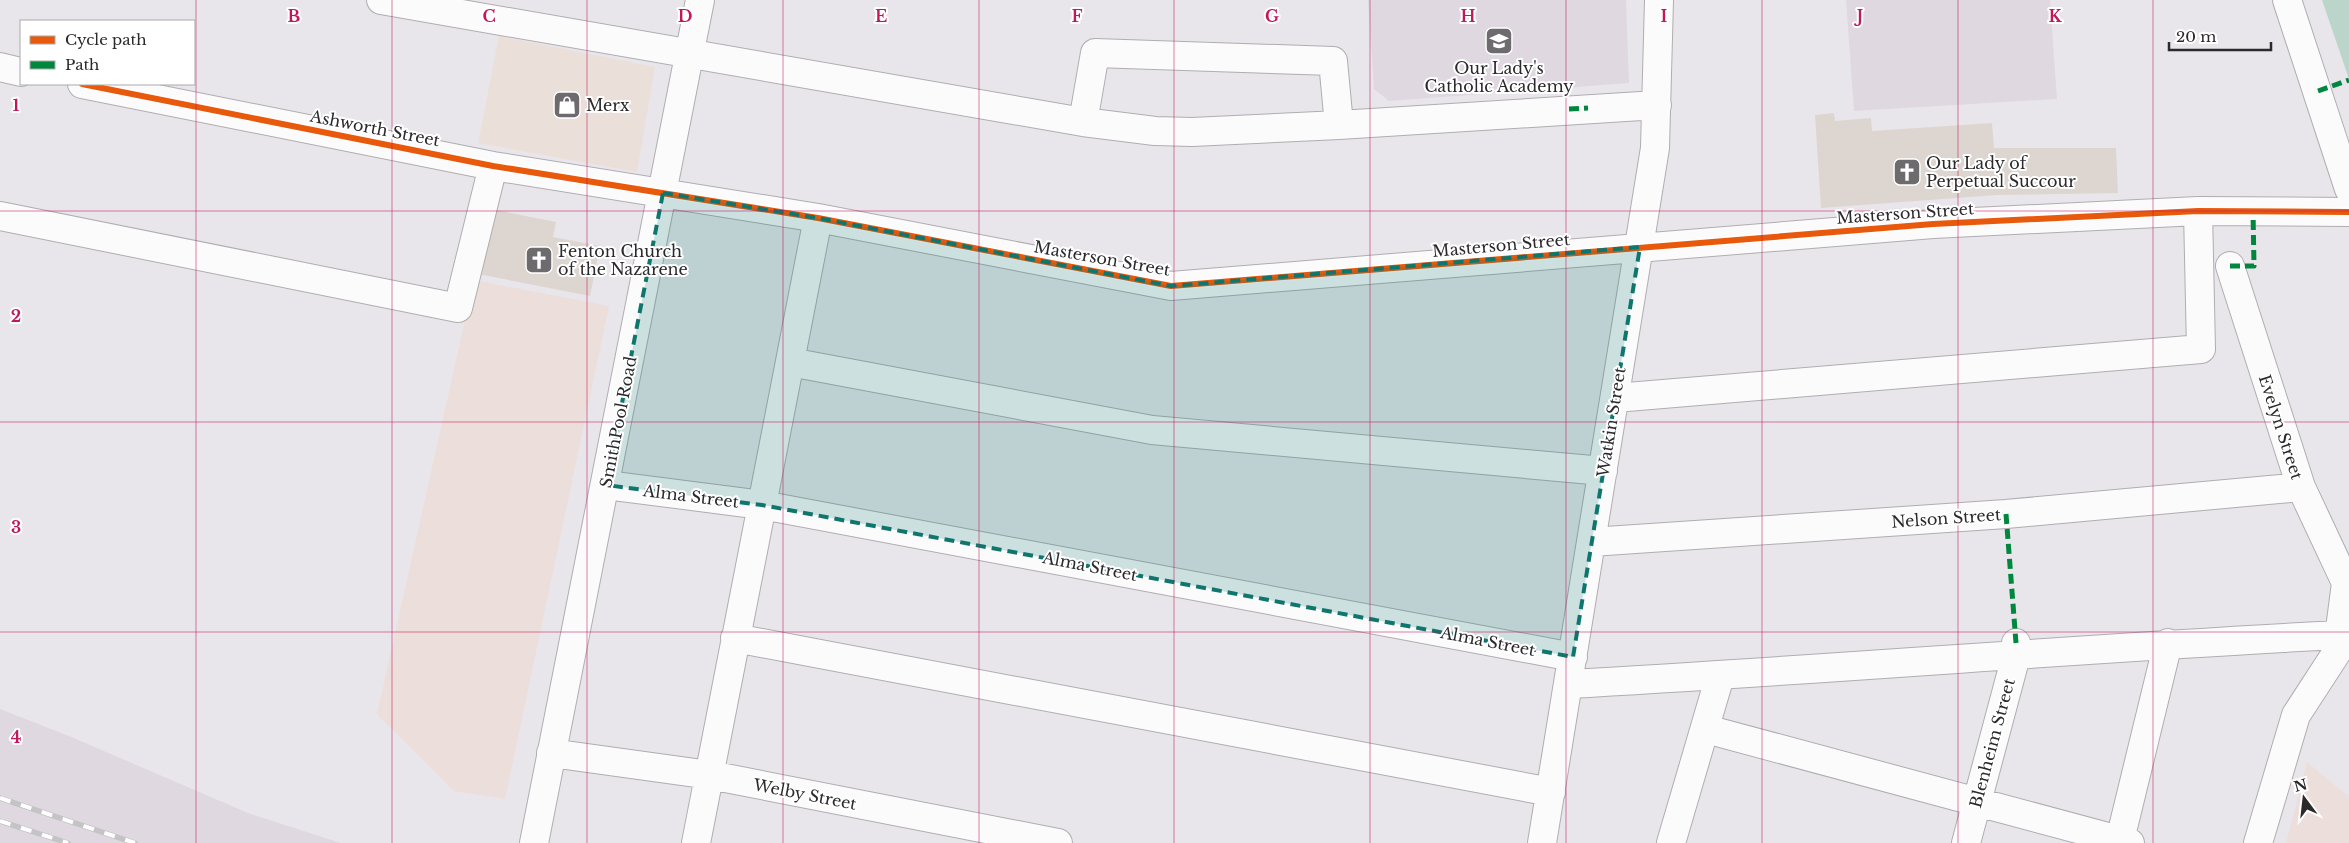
<svg xmlns="http://www.w3.org/2000/svg" width="2349" height="843" font-family="'Libre Baskerville',serif">
<style>
.commercial{fill:#ebdfd9}
.industrial{fill:#ecdeda}
.built{fill:#dfd8e1}
.green{fill:#bcd5cb}
.building{fill:#ddd6d0}
.lines{fill:none;stroke-linecap:round;stroke-linejoin:round}
.minor-casing{stroke:#b0adb1;stroke-width:30}
.minor{stroke:#fcfbfc;stroke-width:28}
.rail-casing{stroke:#c4c3c5;stroke-width:5.5}
.rail{stroke:#fff;stroke-width:4;stroke-dasharray:11;stroke-linecap:butt}
.quiet{stroke:#00873e;stroke-width:5;stroke-dasharray:10 5;stroke-linecap:butt}
.cycleway-casing{stroke:#fff;stroke-width:9}
.cycleway{stroke:#e8590c;stroke-width:6}
.marked{fill:#0f766e;fill-opacity:0.2;stroke:#0f766e;stroke-width:4;stroke-dasharray:10 6;stroke-linejoin:round}
.grid{fill:none;stroke:#c2185b;stroke-width:1;stroke-opacity:0.55}
.labels{text-anchor:middle;stroke-width:4;stroke-linejoin:round;paint-order:stroke}
.poi-label{font-size:16px;fill:#2b292c;stroke:#fff;text-anchor:start}
.street-label{font-size:16px;fill:#2b292c;stroke:#fff}
.grid-label{font-size:16px;text-anchor:middle;font-weight:bold;fill:#c2185b;stroke:#fff;stroke-width:4;stroke-linejoin:round;paint-order:stroke}
</style>
<rect width="100%" height="100%" fill="#e9e6eb"/>
<path class="commercial" d="M 499,36 L 655,67 L 637,172 L 478,143 Z"/>
<path class="industrial" d="M 474,280 L 609,306 L 505,799 L 454,791 L 377,714 Z
M 2307,762 L 2349,797 L 2349,843 L 2286,843 Z"/>
<path class="built" d="M 1368,0 L 1626,0 L 1629,83 L 1389,101 L 1374,89 Z
M 1846,0 L 2050,0 L 2057,99 L 1854,111 Z
M 0,709 L 69,736 L 248,813 L 341,843 L 0,843 Z"/>
<path class="green" d="M 2322,0 L 2349,0 L 2349,79 Z"/>
<path class="building" d="M 1834,113 L 1835,121 L 1871,118 L 1872,131 L 1992,123 L 1994,148 L 2116,148 L 2118,193 L 1997,195 L 1821,208 L 1815,115 Z
M 491,209 L 556,222 L 553,237 L 600,246 L 590,296 L 478,274 Z"/>
<g class="lines">
<g class="minor-casing">
<path id="minor" d="M 381,0 L 1083,122 L 1155,131 L 1192,132 L 1339,125 L 1657,105
M 2287,0 L 2349,189
M 0,67 L 21,72
M 82,84 L 493,166 L 818,218 L 1171,286 L 1933,224 L 2198,211 L 2349,212
M 1083,122 L 1095,53 L 1333,61 L 1339,125
M 0,216 L 458,308 L 493,166
M 2230,266 L 2301,487 L 2346,583 L 2337,652 L 2296,715 L 2258,843
M 790,362 L 1152,430 L 1603,471
M 1615,398 L 2201,349 L 2198,211
M 606,485 L 762,505 L 1573,657
M 1591,542 L 2006,514 L 2301,487
M 735,638 L 1551,792
M 1568,684 C 1825,670 2082,648 2339,635
M 1706,729 L 2130,843
M 551,753 L 710,775 L 1058,843
M 2120,840 L 2168,643
M 534,843 L 700,0
M 696,843 L 818,218
M 1542,843 L 1655,148 L 1659,0
M 1671,843 L 1720,676
M 1966,843 L 2016,656 L 2016,643"/>
</g>
<use href="#minor" class="minor"/>
<g class="rail-casing">
<path id="rail" d="M 0,798 L 135,843
M 0,821 L 68,843"/>
</g>
<use href="#rail" class="rail"/>
<path class="quiet" d="M 2318,91 L 2349,80
M 1569,109 L 1588,108
M 2230,266 L 2254,266 L 2253,211
M 2006,514 L 2016,643"/>
<g class="cycleway-casing">
<path id="cycleway" d="M 82,84 L 493,166 L 818,218 L 1171,286 L 1933,224 L 2198,211 L 2349,212"/>
</g>
<use href="#cycleway" class="cycleway"/>
</g>
<path class="marked" d="M 663,193 L 818,218 L 1171,286 L 1640,247 L 1573,657 L 762,505 L 606,485 Z"/>
<path class="grid" d="M 196,0 L 196,843M 392,0 L 392,843M 587,0 L 587,843M 783,0 L 783,843M 979,0 L 979,843M 1174,0 L 1174,843M 1370,0 L 1370,843M 1566,0 L 1566,843M 1762,0 L 1762,843M 1958,0 L 1958,843M 2153,0 L 2153,843M 0,211 L 2349,211M 0,422 L 2349,422M 0,632 L 2349,632"/>
<defs>
<g id="school-square" transform="scale(1.4375)"><rect x="-9" y="-9" width="18" height="18" rx="4" fill="#6e6b6f" stroke="#fff"/><path d="M0-5L7-2L0 1L-7-2ZM-4 1L0 2.5L4 1V4Q0 6-4 4Z" fill="#fff"/></g>
<g id="shop-square" transform="scale(1.4375)"><rect x="-9" y="-9" width="18" height="18" rx="4" fill="#6e6b6f" stroke="#fff"/><path d="M-5-2.5h2.3a2.7 3.5 0 0 1 5.4 0H5L5.5 6h-11ZM-1.5-2.5h3a1.5 2.3 0 0 0-3 0Z" fill="#fff"/></g>
<g id="church-square" transform="scale(1.4375)"><rect x="-9" y="-9" width="18" height="18" rx="4" fill="#6e6b6f" stroke="#fff"/><path d="M-1.2-6h2.4v3.5h3.3v2.4h-3.3V6h-2.4V-.1h-3.3v-2.4h3.3Z" fill="#fff"/></g>
</defs>
<g fill-rule="evenodd">
<use href="#school-square" x="1499" y="41"/>
<use href="#shop-square" x="567" y="105"/>
<use href="#church-square" x="1907" y="172"/>
<use href="#church-square" x="539" y="260"/>
</g>
<g class="labels">
<g class="poi-label">
<text x="1499" y="74" text-anchor="middle">Our Lady's<tspan x="1499" dy="18">Catholic Academy</tspan></text>
<text x="586" y="111">Merx</text>
<text x="1926" y="169">Our Lady of<tspan x="1926" dy="18">Perpetual Succour</tspan></text>
<text x="558" y="257">Fenton Church<tspan x="558" dy="18">of the Nazarene</tspan></text>
</g>
<g class="street-label">
<text transform="translate(375 128) rotate(11)" y="6">Ashworth Street</text>
<text transform="translate(1905 213) rotate(-4)" y="6">Masterson Street</text>
<text transform="translate(1501 245) rotate(-5)" y="6">Masterson Street</text>
<text transform="translate(1102 258) rotate(10)" y="6">Masterson Street</text>
<text transform="translate(618 422) rotate(-79)" y="6">SmithPool Road</text>
<text transform="translate(1611 422) rotate(-81)" y="6">Watkin Street</text>
<text transform="translate(2281 427) rotate(72)" y="6">Evelyn Street</text>
<text transform="translate(691 496) rotate(7)" y="6">Alma Street</text>
<text transform="translate(1946 518) rotate(-4)" y="6">Nelson Street</text>
<text transform="translate(1090 566) rotate(11)" y="6">Alma Street</text>
<text transform="translate(1488 641) rotate(11)" y="6">Alma Street</text>
<text transform="translate(1992 743) rotate(-75)" y="6">Blenheim Street</text>
<text transform="translate(805 794) rotate(11)" y="6">Welby Street</text>
</g>
</g>
<g class="grid-label">
<text x="294" y="22">B</text>
<text x="489" y="22">C</text>
<text x="685" y="22">D</text>
<text x="881" y="22">E</text>
<text x="1077" y="22">F</text>
<text x="1272" y="22">G</text>
<text x="1468" y="22">H</text>
<text x="1664" y="22">I</text>
<text x="1860" y="22">J</text>
<text x="2055" y="22">K</text>
<text x="16" y="111">1</text>
<text x="16" y="322">2</text>
<text x="16" y="533">3</text>
<text x="16" y="743">4</text>
</g>
<rect x="20" y="20" width="175" height="65" fill="#ffffff" stroke="#aaa9ab"/>
<rect x="30" y="36" width="25" height="8" fill="#e8590c" stroke="#aaa9ab"/>
<text x="65" y="45" font-size="15" fill="#2b292c">Cycle path</text>
<rect x="30" y="61" width="25" height="8" fill="#00873e" stroke="#aaa9ab"/>
<text x="65" y="70" font-size="15" fill="#2b292c">Path</text>
<g transform="translate(2304 798) rotate(345)" stroke="#ffffff" stroke-width="4" paint-order="stroke">
<path d="M0-4L9 19L0 12L-9 19Z" fill="#2b292c"/>
<text y="-8" font-size="14" font-weight="bold" text-anchor="middle" fill="#2b292c">N</text>
</g>
<path d="M2169 42v8h102v-8" fill="none" stroke="#2b292c" stroke-width="2.5"/>
<text x="2176" y="42" font-size="15" fill="#2b292c" stroke="#ffffff" stroke-width="4" paint-order="stroke">20 m</text>
</svg>
